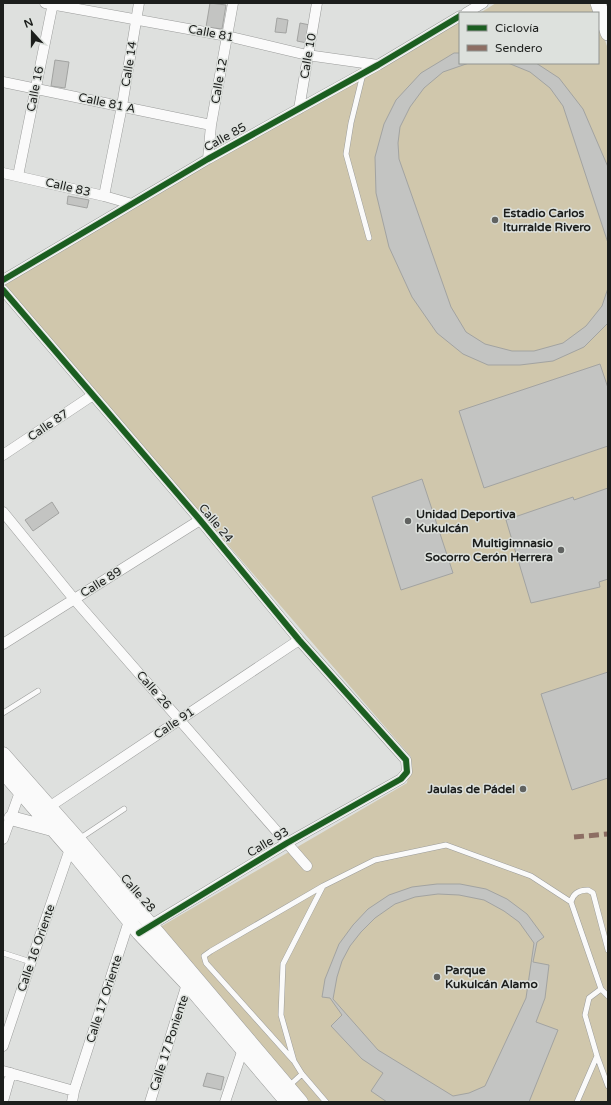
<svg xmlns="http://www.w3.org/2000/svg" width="611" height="1105" font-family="'Varela Round',sans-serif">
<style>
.park{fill:#d0c7ac}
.building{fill:#c3c4c2;stroke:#a2a3a1;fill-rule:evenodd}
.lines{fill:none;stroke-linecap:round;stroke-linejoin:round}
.lane-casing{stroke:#9b9c9b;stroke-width:6}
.street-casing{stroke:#9b9c9b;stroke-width:11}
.secondary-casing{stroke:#9b9c9b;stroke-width:15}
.primary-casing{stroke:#9b9c9b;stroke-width:16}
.lane{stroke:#fafafa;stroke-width:5}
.street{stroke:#fafafa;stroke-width:10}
.secondary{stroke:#fafafa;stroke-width:14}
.primary{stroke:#fafafa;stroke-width:15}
.quiet{stroke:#8d6e63;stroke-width:5;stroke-dasharray:10 5;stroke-linecap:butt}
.cycleway-casing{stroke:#dde1dd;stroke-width:8}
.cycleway{stroke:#1b5e20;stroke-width:6}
.poi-dot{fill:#606260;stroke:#dde1dd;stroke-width:1.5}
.labels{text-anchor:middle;stroke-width:3;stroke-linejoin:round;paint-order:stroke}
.street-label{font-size:12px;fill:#1c1e1c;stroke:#dde1dd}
.poi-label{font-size:12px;font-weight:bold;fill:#1c1e1c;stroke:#dde1dd;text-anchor:start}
</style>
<rect width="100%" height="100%" fill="#dee0de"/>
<path class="park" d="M 496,3 L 593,3 L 596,13 L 480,13 Z
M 598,19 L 608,49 L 608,1102 L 301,1102 L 155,930 L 407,783 L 411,757 L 4,285 L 361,68 L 460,22 L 460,63 L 598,63 Z"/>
<path class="building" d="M 210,3 L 226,5 L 222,29 L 206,27 Z
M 277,18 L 288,20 L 286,33 L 275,32 Z
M 300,23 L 310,25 L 307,43 L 297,41 Z
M 454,53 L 460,53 L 460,63 L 469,63 L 443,72 L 424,88 L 410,107 L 400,127 L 398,143 L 399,159 L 451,307 L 466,332 L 485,344 L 512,351 L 534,351 L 563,343 L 586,326 L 602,306 L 608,288 L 608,323 L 584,347 L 553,361 L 520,365 L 488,365 L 463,354 L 437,333 L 412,297 L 389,247 L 376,193 L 375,157 L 384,124 L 396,100 L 421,73 Z
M 55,60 L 69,62 L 65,88 L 51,86 Z
M 508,63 L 536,63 L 559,78 L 583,109 L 608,167 L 608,243 L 563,106 L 550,88 L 530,72 Z
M 68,196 L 89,200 L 87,208 L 67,204 Z
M 600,364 L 608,388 L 608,446 L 484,488 L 459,411 Z
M 422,479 L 453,573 L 401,590 L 372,497 Z
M 608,488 L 608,579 L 599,582 L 600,587 L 531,603 L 506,520 L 573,497 L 574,500 Z
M 52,502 L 59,513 L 33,531 L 25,520 Z
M 608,672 L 608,778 L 572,790 L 541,694 Z
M 437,884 L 460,884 L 486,889 L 507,899 L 527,914 L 544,937 L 537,942 L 533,962 L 549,965 L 545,998 L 536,1022 L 558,1030 L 529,1102 L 387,1102 L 371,1091 L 383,1073 L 362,1059 L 331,1026 L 342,1015 L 330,998 L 322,997 L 325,979 L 339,944 L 353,925 L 368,909 L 389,895 L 412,887 ZM 438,894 L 459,895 L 484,900 L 504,911 L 519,922 L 534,943 L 526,998 L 485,1086 L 469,1093 L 453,1096 L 378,1050 L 333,999 L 337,977 L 342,961 L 350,946 L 361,932 L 375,918 L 395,904 L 415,897 Z
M 207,1073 L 224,1077 L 221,1090 L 203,1086 Z"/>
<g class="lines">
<g class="lane-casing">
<path id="lane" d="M 363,74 L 351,123 L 346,154 L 369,238
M 3,713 L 38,691
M 79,839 L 124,809
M 571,902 C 573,893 579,890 588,890 L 593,893 L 608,950
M 3,953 L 31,962
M 601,989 L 589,998 L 585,1015 L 597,1056 L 608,1086
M 293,1060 L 206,963 L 204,956 L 211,951 L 323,886
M 289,1086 L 302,1074
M 326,1102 L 302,1074 L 294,1061 L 281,1015 L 283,964 L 323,886 L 375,860 L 446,845 L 531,876 L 571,902 L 601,989 L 608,996
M 577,1102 L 597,1056"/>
</g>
<g class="street-casing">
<path id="street" d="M 45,3 L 227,36 L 307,55 L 378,65
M 466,13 L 483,3
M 3,82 L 211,125
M 299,109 L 317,3
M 208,159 L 211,125 L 233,3
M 3,173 L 104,196 L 132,204
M 18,176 L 53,3
M 104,196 L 122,106 L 139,3
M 3,280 L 208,159 L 378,65 L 460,16
M 3,290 L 200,520 L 299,640 L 406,760 L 407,772 L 401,779 L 287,843 L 146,928
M 3,455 L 93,395
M 3,512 L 74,599 L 307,866
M 3,644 L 200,520
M 49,807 L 299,640
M 3,839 L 20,792
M 3,1046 L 31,962 L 70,849
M 3,1071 L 74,1091
M 3,1101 L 11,1073
M 72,1102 L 74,1091 L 129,921 L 132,918
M 150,1102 L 187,984
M 225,1102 L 243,1049"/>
</g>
<g class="secondary-casing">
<path id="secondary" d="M 3,754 L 78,839 L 301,1102
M 3,772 L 70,849 L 139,933 L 187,984 L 287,1102
M 11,818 L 52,829"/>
</g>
<g class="primary-casing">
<path id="primary" d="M 598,3 L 608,33"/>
</g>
<use href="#lane" class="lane"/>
<use href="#street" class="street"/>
<use href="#secondary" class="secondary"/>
<use href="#primary" class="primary"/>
<path class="quiet" d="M 574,837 L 608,834"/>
<g class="cycleway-casing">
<path id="cycleway" d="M 3,280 L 208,159 L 378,65 L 460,16
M 3,290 L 200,520 L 299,640 L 406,760 L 407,772 L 401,779 L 287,843 L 139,933"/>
</g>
<use href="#cycleway" class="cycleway"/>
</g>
<g class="poi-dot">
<circle cx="495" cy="220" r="4"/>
<circle cx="408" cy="521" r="4"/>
<circle cx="561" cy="550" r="4"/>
<circle cx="523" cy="789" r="4"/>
<circle cx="437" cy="977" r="4"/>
</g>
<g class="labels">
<g class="street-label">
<text transform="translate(211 33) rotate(11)" y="4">Calle 81</text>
<text transform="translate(308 56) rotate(-80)" y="4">Calle 10</text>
<text transform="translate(129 64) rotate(-81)" y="4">Calle 14</text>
<text transform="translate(219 81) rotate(-80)" y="4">Calle 12</text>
<text transform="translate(35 89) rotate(-79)" y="4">Calle 16</text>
<text transform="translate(107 103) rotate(12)" y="4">Calle 81 A</text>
<text transform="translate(225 137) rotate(-29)" y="4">Calle 85</text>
<text transform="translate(68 187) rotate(13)" y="4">Calle 83</text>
<text transform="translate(48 425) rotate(-34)" y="4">Calle 87</text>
<text transform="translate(216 523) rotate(50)" y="4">Calle 24</text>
<text transform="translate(101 582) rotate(-32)" y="4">Calle 89</text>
<text transform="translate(154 690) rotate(49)" y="4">Calle 26</text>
<text transform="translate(174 723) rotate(-34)" y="4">Calle 91</text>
<text transform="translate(268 842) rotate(-31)" y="4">Calle 93</text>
<text transform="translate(138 893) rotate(49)" y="4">Calle 28</text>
<text transform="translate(36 948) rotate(-71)" y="4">Calle 16 Oriente</text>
<text transform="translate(104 999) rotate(-72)" y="4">Calle 17 Oriente</text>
<text transform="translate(169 1043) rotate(-72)" y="4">Calle 17 Poniente</text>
</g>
<g class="poi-label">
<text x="503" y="217">Estadio Carlos<tspan x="503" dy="14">Iturralde Rivero</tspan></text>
<text x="416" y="518">Unidad Deportiva<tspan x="416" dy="14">Kukulcán</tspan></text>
<text x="553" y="547" text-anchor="end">Multigimnasio<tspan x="553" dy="14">Socorro Cerón Herrera</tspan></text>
<text x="515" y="793" text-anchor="end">Jaulas de Pádel</text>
<text x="445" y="974">Parque<tspan x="445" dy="14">Kukulcán Alamo</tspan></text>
</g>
</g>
<rect width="611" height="1105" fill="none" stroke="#1c1e1c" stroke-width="8"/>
<rect x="459" y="12" width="140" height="52" fill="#dde1dd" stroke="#909390"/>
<rect x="467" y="25" width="20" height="6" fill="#1b5e20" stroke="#909390"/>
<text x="495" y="32" font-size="12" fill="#1c1e1c">Ciclovía</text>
<rect x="467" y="45" width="20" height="6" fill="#8d6e63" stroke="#909390"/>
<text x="495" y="52" font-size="12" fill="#1c1e1c">Sendero</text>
<g transform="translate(32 32) rotate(339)" stroke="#dde1dd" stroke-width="3" paint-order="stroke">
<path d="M0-3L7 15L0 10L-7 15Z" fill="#1c1e1c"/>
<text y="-6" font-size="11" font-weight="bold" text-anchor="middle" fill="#1c1e1c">N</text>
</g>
</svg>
